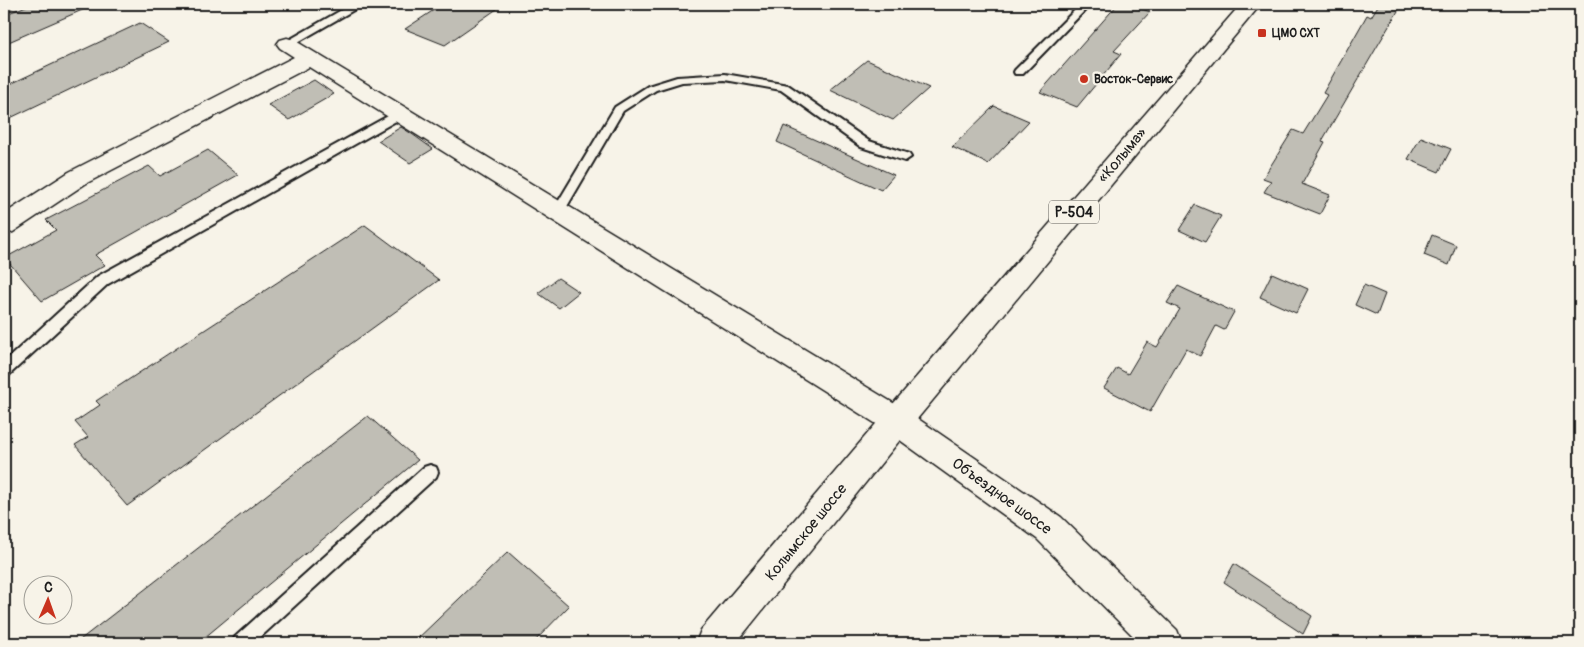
<svg xmlns="http://www.w3.org/2000/svg" width="1584" height="647" font-family="Pangolin,sans-serif">
<style>
.building{fill:#c0beb5;stroke:#1c1c1c}
.lines{fill:none;stroke-linecap:round;stroke-linejoin:round}
.lane-casing{stroke:#1c1c1c;stroke-width:4}
.street-casing{stroke:#1c1c1c;stroke-width:3}
.secondary-casing{stroke:#1c1c1c;stroke-width:3}
.highway-casing{stroke:#1c1c1c;stroke-width:3}
.lane{fill:#f7f3e8;fill-rule:evenodd}
.street{fill:#f7f3e8;fill-rule:evenodd}
.secondary{fill:#f7f3e8;fill-rule:evenodd}
.highway{fill:#f7f3e8;fill-rule:evenodd}
.poi-dot{fill:#c8321e;stroke:#f7f3e8;stroke-width:2}
.labels{text-anchor:middle;stroke-width:4.5;stroke-linejoin:round;paint-order:stroke}
.far-poi-label{font-size:12px;font-weight:bold;fill:#1c1c1c;stroke:#f7f3e8;text-anchor:start}
.shield{fill:#f7f3e8;stroke:#5e5c59;stroke-width:1}
.shield-label{font-size:14px;font-weight:bold;fill:#1c1c1c}
.street-label{font-size:15px;fill:#1c1c1c;stroke:#f7f3e8}
</style>
<rect width="100%" height="100%" fill="#f7f3e8"/>
<filter id="ink" filterUnits="userSpaceOnUse"><feTurbulence type="fractalNoise" baseFrequency=".02" numOctaves="2"/><feDisplacementMap in="SourceGraphic" scale="10" xChannelSelector="R" yChannelSelector="G"/><feConvolveMatrix kernelMatrix="1 2 1 2 8 2 1 2 1" color-interpolation-filters="sRGB"/></filter>
<g filter="url(#ink)">
<path class="building" d="M 31,4 L 96,4 L 4,44 L 4,15 Z
M 443,4 L 504,4 L 445,45 L 405,29 Z
M 1118,4 L 1129,4 L 1150,12 L 1114,51 L 1121,54 L 1077,107 L 1040,92 Z
M 1379,4 L 1402,4 L 1322,141 L 1325,142 L 1302,184 L 1330,195 L 1320,214 L 1264,192 L 1271,181 L 1263,178 L 1293,130 L 1303,134 L 1327,95 L 1323,93 L 1367,15 L 1371,17 Z
M 140,23 L 169,42 L 4,121 L 4,87 Z
M 867,60 L 929,88 L 893,120 L 830,90 Z
M 314,80 L 334,94 L 289,120 L 268,105 Z
M 994,106 L 1029,121 L 988,164 L 952,147 Z
M 784,126 L 894,175 L 881,190 L 777,142 Z
M 401,127 L 412,134 L 433,149 L 410,163 L 378,141 Z
M 1421,137 L 1451,149 L 1439,172 L 1408,159 Z
M 208,150 L 238,175 L 95,255 L 105,265 L 42,301 L 5,258 L 56,230 L 46,220 L 149,166 L 160,176 Z
M 1195,205 L 1221,216 L 1205,242 L 1179,230 Z
M 365,225 L 439,280 L 127,506 L 75,445 L 88,437 L 75,422 L 100,405 L 96,401 Z
M 1432,235 L 1456,245 L 1449,265 L 1424,255 Z
M 1272,273 L 1308,289 L 1296,313 L 1260,297 Z
M 558,278 L 579,292 L 559,308 L 538,293 Z
M 1364,285 L 1385,294 L 1377,315 L 1355,305 Z
M 1178,286 L 1234,312 L 1224,330 L 1216,326 L 1200,356 L 1186,349 L 1150,412 L 1104,388 L 1117,368 L 1128,374 L 1147,342 L 1157,347 L 1180,309 L 1167,303 Z
M 368,416 L 418,460 L 198,643 L 76,643 Z
M 508,552 L 569,606 L 533,643 L 413,643 Z
M 1234,564 L 1312,616 L 1303,634 L 1224,582 Z"/>
<g class="lines">
<g class="lane-casing">
<path id="lane" d="M 4,4 L 15,4 L 4,10 Z
M 352,4 L 364,4 L 291,46 L 283,46 L 282,44 Z
M 1081,4 L 1091,4 L 1023,74 L 1015,74 L 1014,72 L 1015,70 Z
M 725,74 L 788,85 L 869,141 L 909,154 L 911,157 L 905,161 L 861,147 L 781,90 L 725,80 L 682,82 L 656,90 L 623,111 L 562,215 L 554,215 L 552,212 L 615,107 L 648,86 L 677,77 Z
M 399,110 L 405,114 L 403,117 L 108,284 L 9,375 L 4,377 L 4,362 L 98,276 Z
M 430,465 L 436,467 L 438,472 L 436,477 L 254,643 L 232,643 L 235,637 L 424,467 Z"/>
</g>
<g class="street-casing">
<path id="street" d="M 287,38 L 294,40 L 908,412 L 912,421 L 908,430 L 897,434 L 886,430 L 309,67 L 85,184 L 13,232 L 4,235 L 4,214 L 69,172 L 294,57 L 280,48 L 277,44 L 280,40 Z"/>
</g>
<g class="secondary-casing">
<path id="secondary" d="M 897,408 L 908,412 L 1061,517 L 1177,630 L 1182,643 L 1140,643 L 1037,539 L 886,430 L 882,421 L 886,412 Z"/>
</g>
<g class="highway-casing">
<path id="highway" d="M 1241,4 L 1261,4 L 908,430 L 736,643 L 696,643 L 701,630 L 886,412 Z"/>
</g>
<use href="#lane" class="lane"/>
<use href="#street" class="street"/>
<use href="#secondary" class="secondary"/>
<use href="#highway" class="highway"/>
</g>
</g>
<g class="poi-dot">
<rect x="1257" y="28" width="10" height="10" rx="2.5"/>
<circle cx="1084" cy="79" r="5"/>
</g>
<g class="labels">
<g class="far-poi-label">
<text x="1272" y="37">ЦМО СХТ</text>
<text x="1094" y="83">Восток-Сервис</text>
</g>
<rect class="shield" x="1049" y="200.5" width="50" height="23" rx="4"/>
<g class="shield-label">
<text x="1074" y="217">Р-504</text>
</g>
<g class="street-label">
<text transform="translate(1122 155) rotate(-50)" y="5">«Колыма»</text>
<text transform="translate(1002 496) rotate(36)" y="5">Объездное шоссе</text>
<text transform="translate(806 532) rotate(-51)" y="5">Колымское шоссе</text>
</g>
</g>
<rect width="1584" height="647" fill="none" stroke="#f7f3e8" stroke-width="20"/>
<rect x="10" y="10" width="1564" height="627" fill="none" stroke="#1c1c1c" stroke-width="2" filter="url(#ink)"/>
<g transform="translate(48 600) rotate(2)"><circle r="24" fill="#f7f3e8" stroke="#9f9d96"/>
<path d="M0-4L9 19L0 12L-9 19Z" fill="#c8321e"/>
<text y="-8" font-size="14" font-weight="bold" text-anchor="middle" fill="#1c1c1c">С</text>
</g>
</svg>
